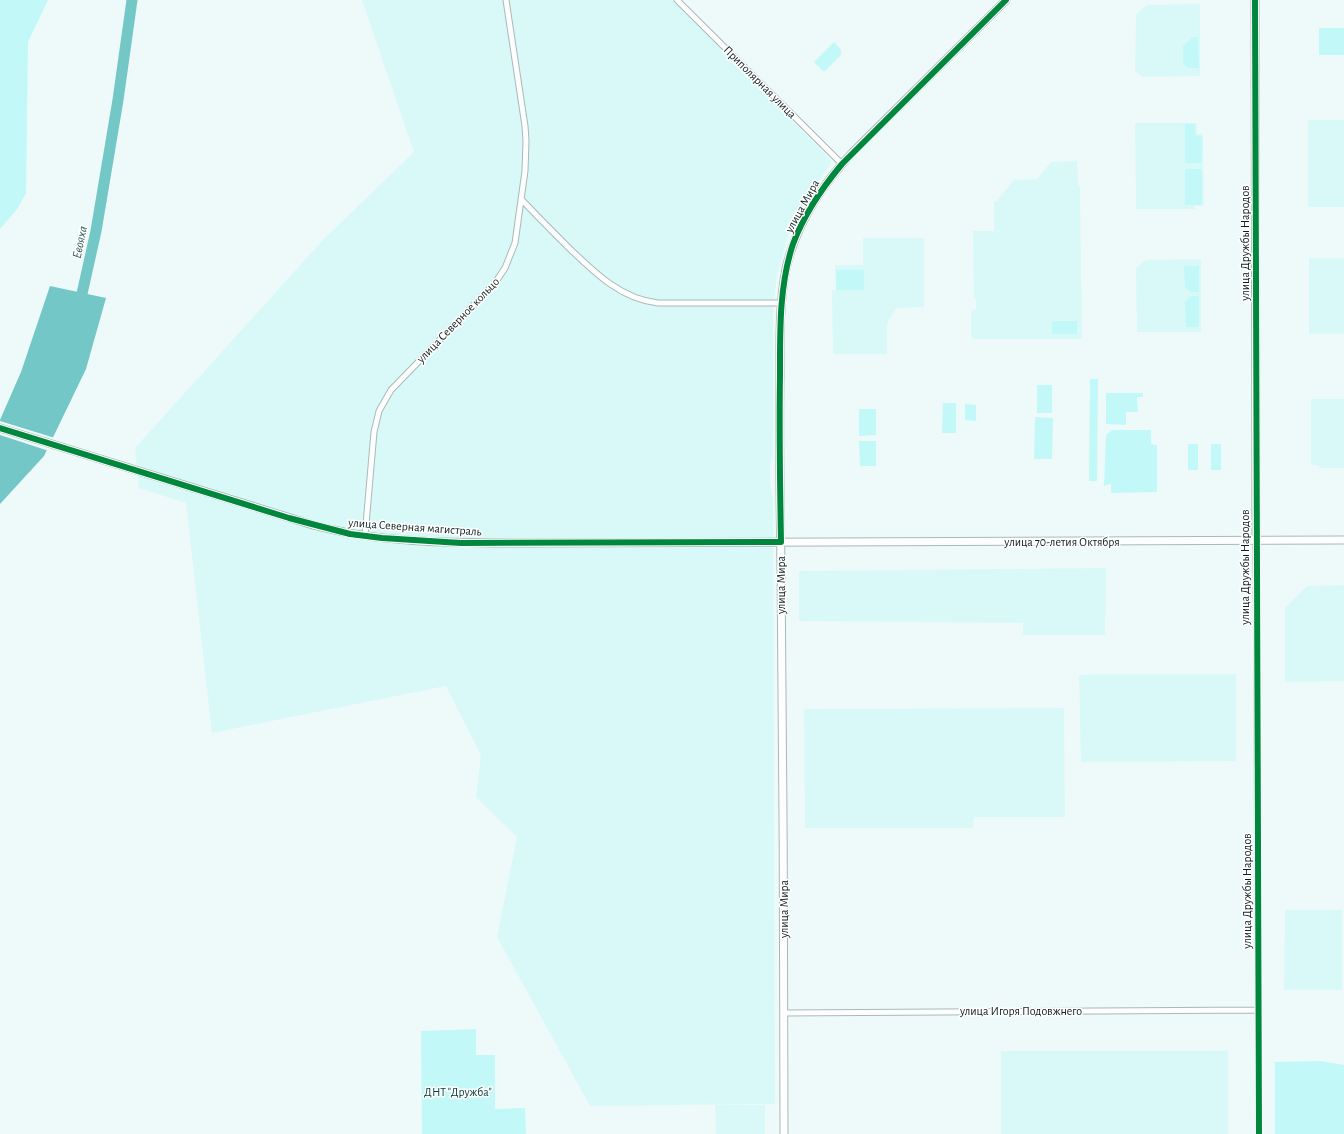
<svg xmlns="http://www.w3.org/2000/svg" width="1344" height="1134" font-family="'Alegreya Sans',sans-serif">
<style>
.built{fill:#d9f9f8}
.green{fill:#c2f8f7}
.water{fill:#73c7c7}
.pier{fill:#edfaf9}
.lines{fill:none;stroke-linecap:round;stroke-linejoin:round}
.river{stroke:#73c7c7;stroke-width:11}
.street-casing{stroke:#abb8b7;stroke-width:7}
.secondary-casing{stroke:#abb8b7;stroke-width:9}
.street{stroke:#fcfefe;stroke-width:5}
.secondary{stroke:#fcfefe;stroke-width:7}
.cycleway-casing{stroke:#fff;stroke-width:8}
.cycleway{stroke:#00873e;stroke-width:6}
.labels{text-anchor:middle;stroke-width:3;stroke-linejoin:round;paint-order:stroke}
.street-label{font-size:12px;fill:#0f1d1d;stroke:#fff}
.park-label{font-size:12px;fill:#033a3a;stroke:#fff}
.water-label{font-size:13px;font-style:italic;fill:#2b5c5b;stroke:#fff}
</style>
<rect width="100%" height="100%" fill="#edfaf9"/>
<path class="built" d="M 362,0 L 672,0 L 727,55 L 730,61 L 738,68 L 744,72 L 831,160 L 830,165 L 815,186 L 806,200 L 788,236 L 777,274 L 773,310 L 773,453 L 770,466 L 770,485 L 773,497 L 775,1104 L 590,1106 L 497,937 L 517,837 L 476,797 L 481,755 L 446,686 L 212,733 L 186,503 L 139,488 L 135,448 L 322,241 L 414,152 Z
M 1200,4 L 1200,76 L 1142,77 L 1135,71 L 1136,14 L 1147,5 Z
M 1308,120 L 1344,120 L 1344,207 L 1308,207 Z
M 1135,123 L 1197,123 L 1197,134 L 1203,134 L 1204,206 L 1195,206 L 1195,209 L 1136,209 Z
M 1077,161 L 1078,186 L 1080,187 L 1082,339 L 973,339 L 971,333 L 971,312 L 976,309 L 976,300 L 974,297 L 973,231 L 994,231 L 994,201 L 997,201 L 1014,180 L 1037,179 L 1051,162 Z
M 863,238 L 924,238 L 924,307 L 896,308 L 887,324 L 887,354 L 833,354 L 832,290 L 836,290 L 835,265 L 863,265 Z
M 1309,258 L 1344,258 L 1344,334 L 1309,334 Z
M 1201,259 L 1201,332 L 1137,332 L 1136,268 L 1146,260 Z
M 1311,399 L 1344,399 L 1344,468 L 1320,468 L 1318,465 L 1311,465 Z
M 1106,568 L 1105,635 L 1023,635 L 1023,623 L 799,621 L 799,571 Z
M 1344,585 L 1344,681 L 1285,682 L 1285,608 L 1307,586 Z
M 1105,674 L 1236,674 L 1236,761 L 1081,762 L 1079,675 Z
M 1064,708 L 1065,817 L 974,817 L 973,828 L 805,828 L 804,709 Z
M 1285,910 L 1342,910 L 1342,990 L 1284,990 Z
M 1001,1051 L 1228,1051 L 1228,1134 L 1001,1134 Z
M 715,1105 L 765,1105 L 765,1134 L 716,1134 Z"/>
<path class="green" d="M 0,0 L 48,0 L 28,42 L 26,193 L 18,208 L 0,229 Z
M 1319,28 L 1344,28 L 1344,55 L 1319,55 Z
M 1193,37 L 1198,37 L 1199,68 L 1187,68 L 1183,63 L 1183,46 Z
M 834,42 L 841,50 L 841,55 L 824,72 L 814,62 Z
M 1185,124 L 1195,124 L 1195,135 L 1202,136 L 1202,163 L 1185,163 Z
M 1185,169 L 1202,169 L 1202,205 L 1185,205 Z
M 1184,266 L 1199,266 L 1199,292 L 1191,292 L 1185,287 Z
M 836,270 L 864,270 L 864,290 L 836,290 Z
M 1191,296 L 1199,296 L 1199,327 L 1186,327 L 1185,302 Z
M 1052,321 L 1077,321 L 1077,334 L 1052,334 Z
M 1090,379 L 1098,379 L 1097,481 L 1089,481 Z
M 1037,385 L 1052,385 L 1052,413 L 1037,413 Z
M 1106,393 L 1143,393 L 1143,397 L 1137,397 L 1138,412 L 1126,412 L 1126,425 L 1106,424 Z
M 943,403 L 956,403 L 956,433 L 942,433 Z
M 965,404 L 976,405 L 976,421 L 965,420 Z
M 859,409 L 876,409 L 876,435 L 859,436 Z
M 1035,417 L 1053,418 L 1052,459 L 1034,459 Z
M 1112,430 L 1151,430 L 1151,444 L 1157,445 L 1157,492 L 1111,493 L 1111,484 L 1104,486 L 1106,435 Z
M 859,441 L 876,441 L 876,466 L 860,466 Z
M 1188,444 L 1198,444 L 1198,470 L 1188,470 Z
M 1211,444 L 1221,444 L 1221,470 L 1211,470 Z
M 476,1029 L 476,1055 L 495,1055 L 495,1109 L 525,1108 L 526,1134 L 422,1134 L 421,1031 Z
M 1320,1061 L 1344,1065 L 1344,1134 L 1275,1134 L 1275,1062 Z"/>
<path class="water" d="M 50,286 L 106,298 L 86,369 L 44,456 L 0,504 L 0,420 L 21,372 Z"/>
<path class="pier" d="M 0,421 L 55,438 L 49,451 L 0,435 Z"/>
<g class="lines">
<path class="river" d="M 79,307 L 96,231 L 118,100 L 132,0"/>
<g class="street-casing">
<path id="street" d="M 677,0 L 842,164
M 522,200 C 537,216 552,231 567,246 C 593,271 620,299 658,303 L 782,303
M 365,536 L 374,432 L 379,411 L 391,390 L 495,283 L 505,268 L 515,243 L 525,171 L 526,141 L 525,126 L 506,0
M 1256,541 L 1259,1134
M 784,1013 L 1258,1010"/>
</g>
<g class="secondary-casing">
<path id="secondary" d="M 1255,0 L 1256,541
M 0,428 L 313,525 C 384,544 459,543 532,543 L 1344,540
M 784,1134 C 784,945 783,755 781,566 C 780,502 779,438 780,375 C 780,340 779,304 786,269 C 796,224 821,186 852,153 L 1006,0"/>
</g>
<use href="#street" class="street"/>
<use href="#secondary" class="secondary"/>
<g class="cycleway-casing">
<path id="cycleway" d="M 1255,0 L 1259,1134
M 0,428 L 289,518 L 350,534 L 382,538 L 461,543 L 781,542 C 780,487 779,431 780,376 C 780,332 779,286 793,244 C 804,214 822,188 842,164 L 1006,0"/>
</g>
<use href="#cycleway" class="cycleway"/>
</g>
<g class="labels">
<g class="street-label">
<text transform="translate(760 82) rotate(45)" y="4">Приполярная улица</text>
<text transform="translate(802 206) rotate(-61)" y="4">улица Мира</text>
<text transform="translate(1245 243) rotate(-90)" y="4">улица Дружбы Народов</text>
<text transform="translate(458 320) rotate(-46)" y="4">улица Северное кольцо</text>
<text transform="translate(415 527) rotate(4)" y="4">улица Северная магистраль</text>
<text x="1062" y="546">улица 70-летия Октября</text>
<text transform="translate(1245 567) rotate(-90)" y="4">улица Дружбы Народов</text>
<text transform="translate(781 585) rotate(-90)" y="4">улица Мира</text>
<text transform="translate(1247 891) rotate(-90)" y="4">улица Дружбы Народов</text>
<text transform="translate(784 909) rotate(-90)" y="4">улица Мира</text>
<text x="1021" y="1015">улица Игоря Подовжнего</text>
</g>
<g class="park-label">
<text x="458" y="1096">ДНТ "Дружба"</text>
</g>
<g class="water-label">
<text transform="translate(79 242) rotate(-78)" y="5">Евояха</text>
</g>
</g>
</svg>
